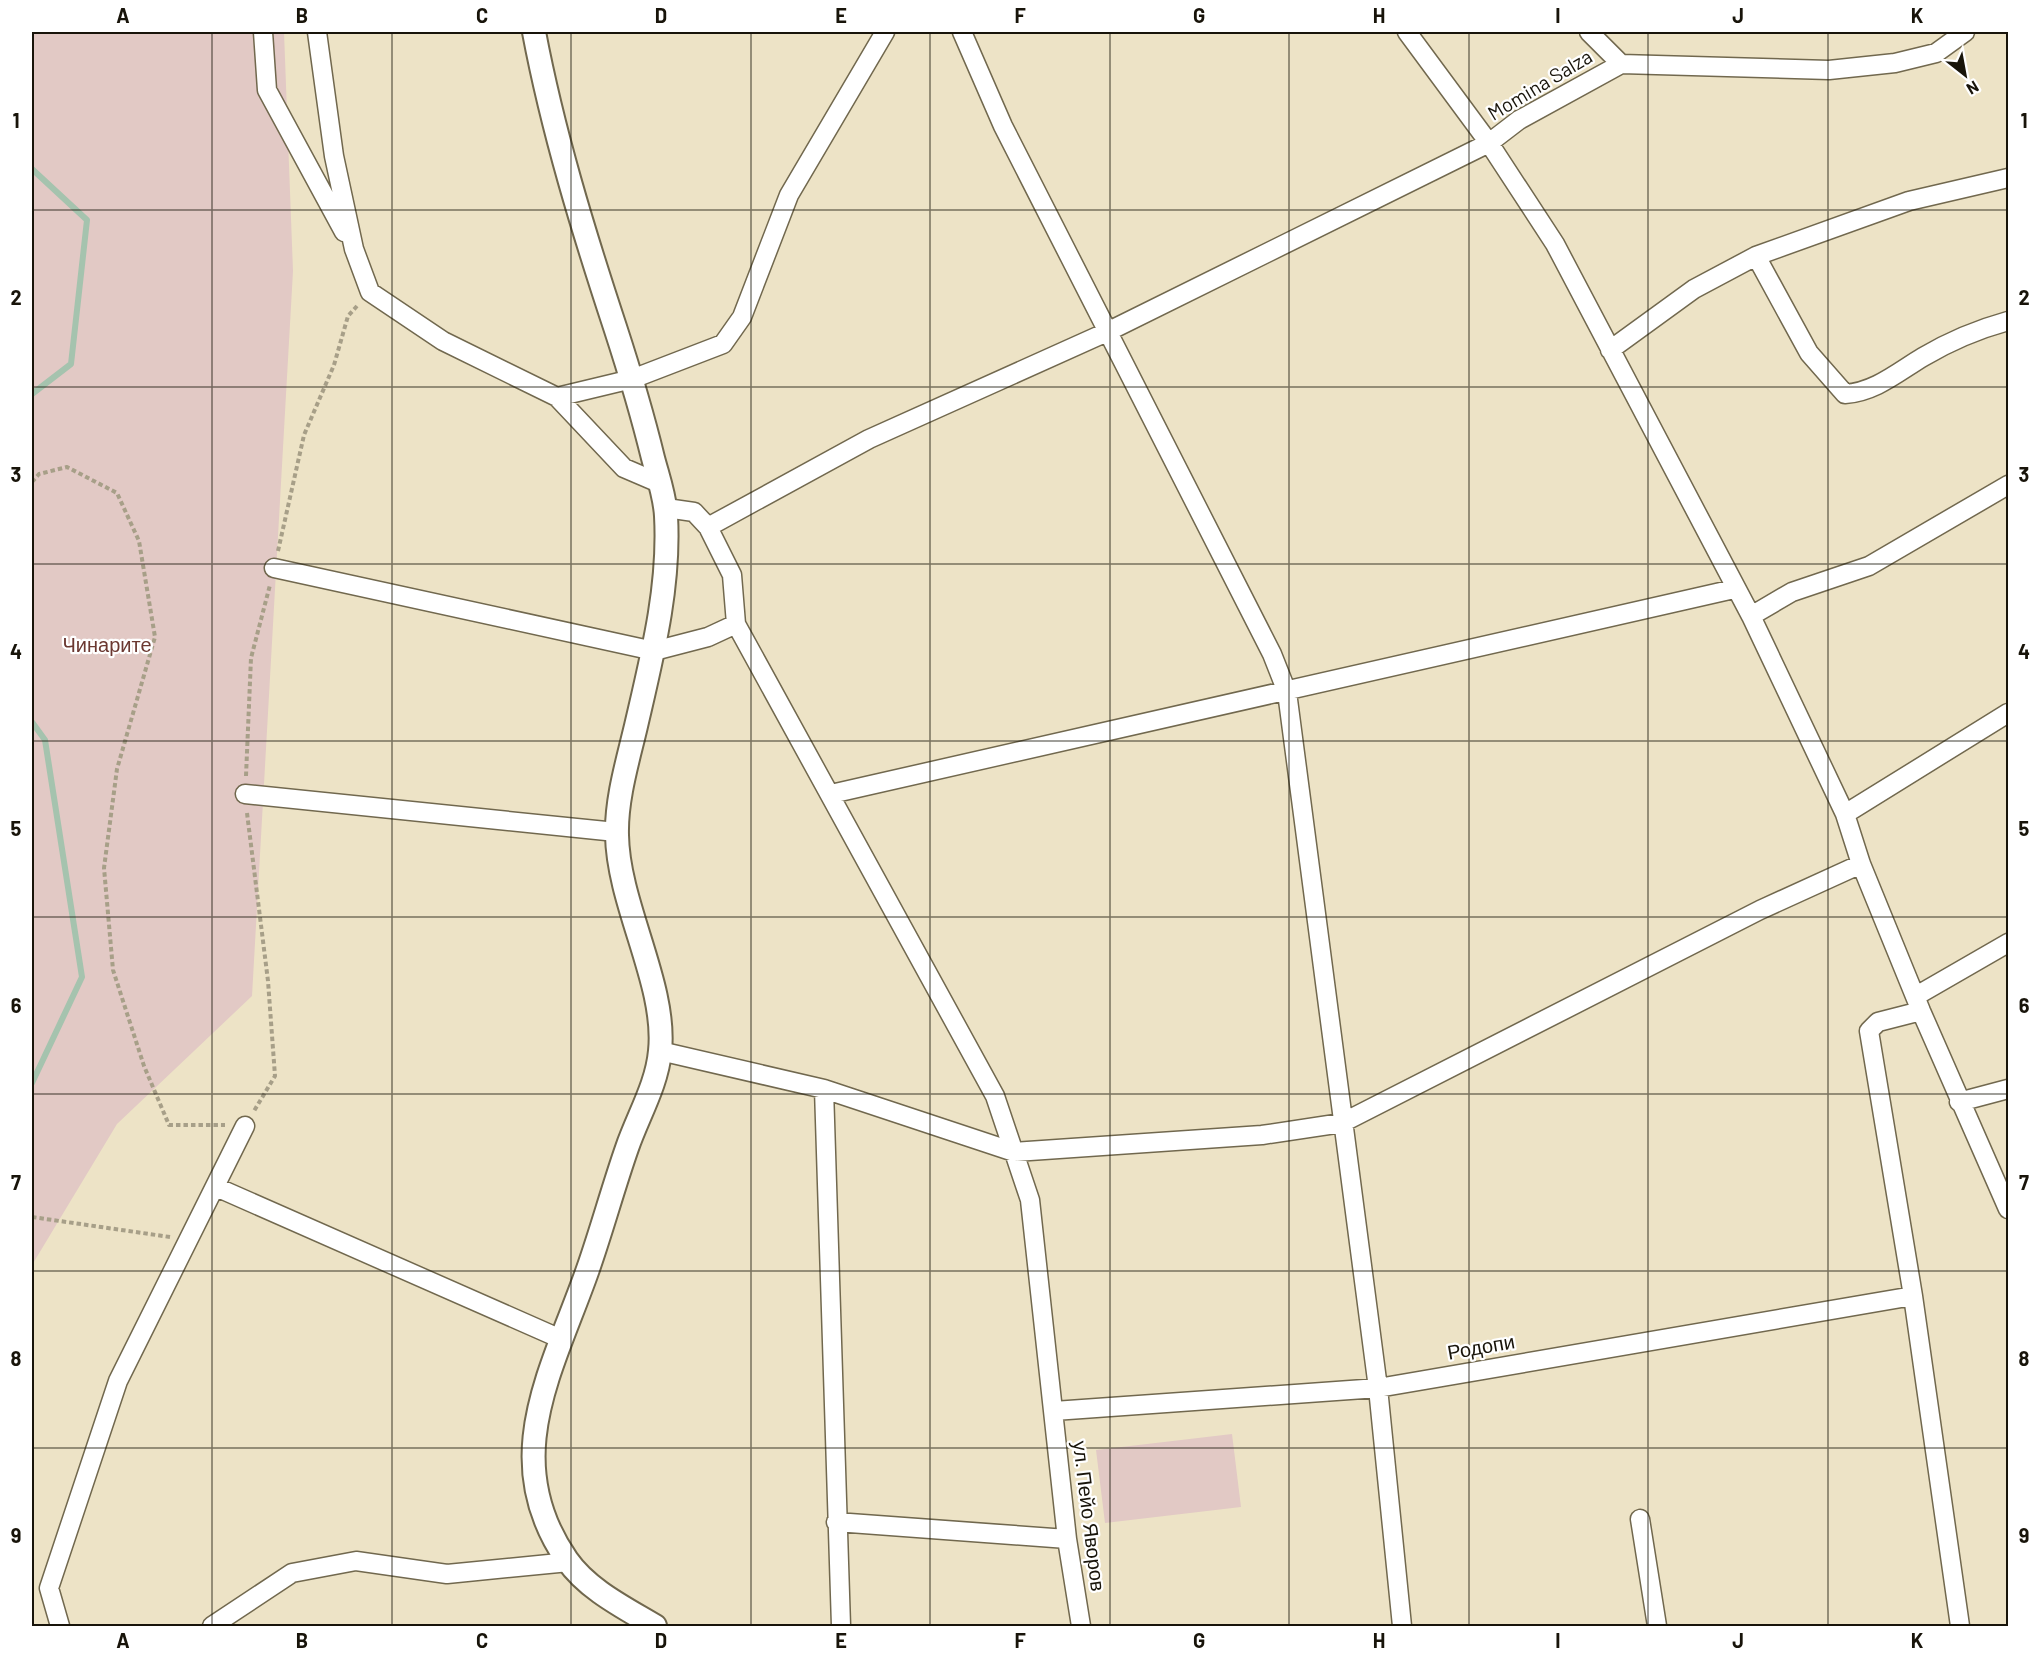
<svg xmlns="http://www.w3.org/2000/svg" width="2040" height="1658" font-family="Barlow,sans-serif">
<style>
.green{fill:#e2c9c5}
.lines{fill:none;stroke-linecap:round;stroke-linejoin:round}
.stream{stroke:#a5c3ae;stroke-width:6}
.minor-casing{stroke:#71684e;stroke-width:21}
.tertiary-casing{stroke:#71684e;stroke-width:26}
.path{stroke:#a79f88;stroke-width:4;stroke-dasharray:4.5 3;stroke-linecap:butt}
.minor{stroke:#fff;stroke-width:18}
.tertiary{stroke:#fff;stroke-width:22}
.grid{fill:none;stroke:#18140a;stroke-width:1.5;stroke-opacity:0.55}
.labels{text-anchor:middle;stroke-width:4.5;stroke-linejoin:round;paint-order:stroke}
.street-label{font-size:20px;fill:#18140a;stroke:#fff}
.park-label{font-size:20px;fill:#6b3831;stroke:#fff}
.neatline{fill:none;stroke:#18140a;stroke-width:2}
.grid-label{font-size:20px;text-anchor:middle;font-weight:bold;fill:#18140a}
</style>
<rect width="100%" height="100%" fill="#ede3c6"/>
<path class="green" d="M 32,32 L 284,32 L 293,271 L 252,996 L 117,1124 L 32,1265 Z
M 1232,1434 L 1241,1507 L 1105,1523 L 1096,1450 Z"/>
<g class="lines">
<path class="stream" d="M 32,169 L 87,220 L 71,364 L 32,394
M 32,722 L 45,740 L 82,977 L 32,1083"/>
<g class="minor-casing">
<path id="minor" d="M 263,32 L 267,90 L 344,232
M 317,32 L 334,156 L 354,249 L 370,292 L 443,341 L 557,397 L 632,379 L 723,344 L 742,317 L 789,195 L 885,32
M 962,32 L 1003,126 L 1272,654 L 1287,692 L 1378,1388 L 1402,1626
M 1407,32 L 1489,143 L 1555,244 L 1751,616 L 1845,814 L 1861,864 L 1921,1011 L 2008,1209
M 1589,32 L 1621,64
M 1756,256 L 1809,353 L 1845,394 C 1875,392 1898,372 1923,357 C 1950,341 1979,329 2008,321
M 1610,350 L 1694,289 L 1756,256 L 1909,201 L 2008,178
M 557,397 L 624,468 L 659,483
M 708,527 L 869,439 L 1107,332 L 1489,143 L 1519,120 L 1621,64 L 1829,70 L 1895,63 L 1936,53 L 1965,32
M 274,568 L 654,651 L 708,637 L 736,624 L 732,575 L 708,527 L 694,512 L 666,508
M 1751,616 L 1792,592 L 1869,566 L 2008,485
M 736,624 L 995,1096 L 1030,1200 L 1067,1539 L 1081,1626
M 245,794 L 616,832
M 831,794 L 1734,589
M 1845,814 L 2008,713
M 1916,996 L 2008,943
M 1921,1011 L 1878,1022 L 1869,1031 L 1913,1296 L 1960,1626
M 660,1051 L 824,1089 L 1014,1152 L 1262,1135 L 1342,1123 L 1760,910 L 1861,864
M 824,1089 L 841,1626
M 1959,1102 L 2008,1089
M 216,1187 L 561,1339
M 1054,1411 L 1378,1388 L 1913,1296
M 1640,1519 L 1657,1626
M 836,1522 L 1067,1539
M 60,1626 L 49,1588 L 118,1381 L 245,1126
M 212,1626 L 292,1573 L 356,1561 L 447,1574 L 569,1562"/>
</g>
<g class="tertiary-casing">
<path id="tertiary" d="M 534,32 C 553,132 583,230 615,327 C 629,370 642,413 653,458 C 658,477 665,496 666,516 C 670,587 652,657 636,726 C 628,760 616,799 617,835 C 618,905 667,985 660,1051 C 657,1085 638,1116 627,1148 C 613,1188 602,1229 588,1269 C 553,1369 497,1459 567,1560 C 588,1590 625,1608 655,1626"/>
</g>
<path class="path" d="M 32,482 L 39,474 L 67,467 L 117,493 L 139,541 L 155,637 L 117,769 L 104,868 L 113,970 L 144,1066 L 169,1125 L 225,1125
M 278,551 L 304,435 L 334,365 L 348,316 L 357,306
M 246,776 L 251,658 L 270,585
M 247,813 L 268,981 L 275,1076 L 254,1111
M 32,1217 L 170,1237"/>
<use href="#minor" class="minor"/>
<use href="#tertiary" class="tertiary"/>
</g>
<path class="grid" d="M 212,32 L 212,1626M 392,32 L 392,1626M 571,32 L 571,1626M 751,32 L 751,1626M 930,32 L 930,1626M 1110,32 L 1110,1626M 1289,32 L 1289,1626M 1469,32 L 1469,1626M 1648,32 L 1648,1626M 1828,32 L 1828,1626M 32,210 L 2008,210M 32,387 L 2008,387M 32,564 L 2008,564M 32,741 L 2008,741M 32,917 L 2008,917M 32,1094 L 2008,1094M 32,1271 L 2008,1271M 32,1448 L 2008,1448"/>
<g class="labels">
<g class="street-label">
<text transform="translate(1540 85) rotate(-31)" y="7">Momina Salza</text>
<text transform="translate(1481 1347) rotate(-10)" y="7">Родопи</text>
<text transform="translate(1089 1516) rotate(83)" y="7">ул. Пейо Яворов</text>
</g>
<g class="park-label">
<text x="107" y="652">Чинарите</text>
</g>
</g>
<rect width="2040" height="1658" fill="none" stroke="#ffffff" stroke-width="66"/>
<g transform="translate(1965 75) rotate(149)" stroke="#ffffff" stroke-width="4.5" paint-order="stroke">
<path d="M0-4.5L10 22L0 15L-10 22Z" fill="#18140a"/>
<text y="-9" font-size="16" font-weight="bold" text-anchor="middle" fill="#18140a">N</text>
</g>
<rect x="33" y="33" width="1974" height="1592" class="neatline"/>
<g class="grid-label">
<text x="123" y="23">A</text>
<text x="302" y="23">B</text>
<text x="482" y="23">C</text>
<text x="661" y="23">D</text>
<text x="841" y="23">E</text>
<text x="1020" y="23">F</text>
<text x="1199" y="23">G</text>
<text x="1379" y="23">H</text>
<text x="1558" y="23">I</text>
<text x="1738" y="23">J</text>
<text x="1917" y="23">K</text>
<text x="16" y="128">1</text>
<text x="2024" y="128">1</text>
<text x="16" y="305">2</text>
<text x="2024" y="305">2</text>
<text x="16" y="482">3</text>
<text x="2024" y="482">3</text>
<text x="16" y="659">4</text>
<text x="2024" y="659">4</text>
<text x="16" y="836">5</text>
<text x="2024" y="836">5</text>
<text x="16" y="1013">6</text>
<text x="2024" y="1013">6</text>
<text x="16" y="1190">7</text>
<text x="2024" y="1190">7</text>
<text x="16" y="1366">8</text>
<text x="2024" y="1366">8</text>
<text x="16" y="1543">9</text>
<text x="2024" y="1543">9</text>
<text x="123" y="1648">A</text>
<text x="302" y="1648">B</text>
<text x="482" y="1648">C</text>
<text x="661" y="1648">D</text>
<text x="841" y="1648">E</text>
<text x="1020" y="1648">F</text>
<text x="1199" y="1648">G</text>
<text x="1379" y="1648">H</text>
<text x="1558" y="1648">I</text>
<text x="1738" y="1648">J</text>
<text x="1917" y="1648">K</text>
</g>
</svg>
